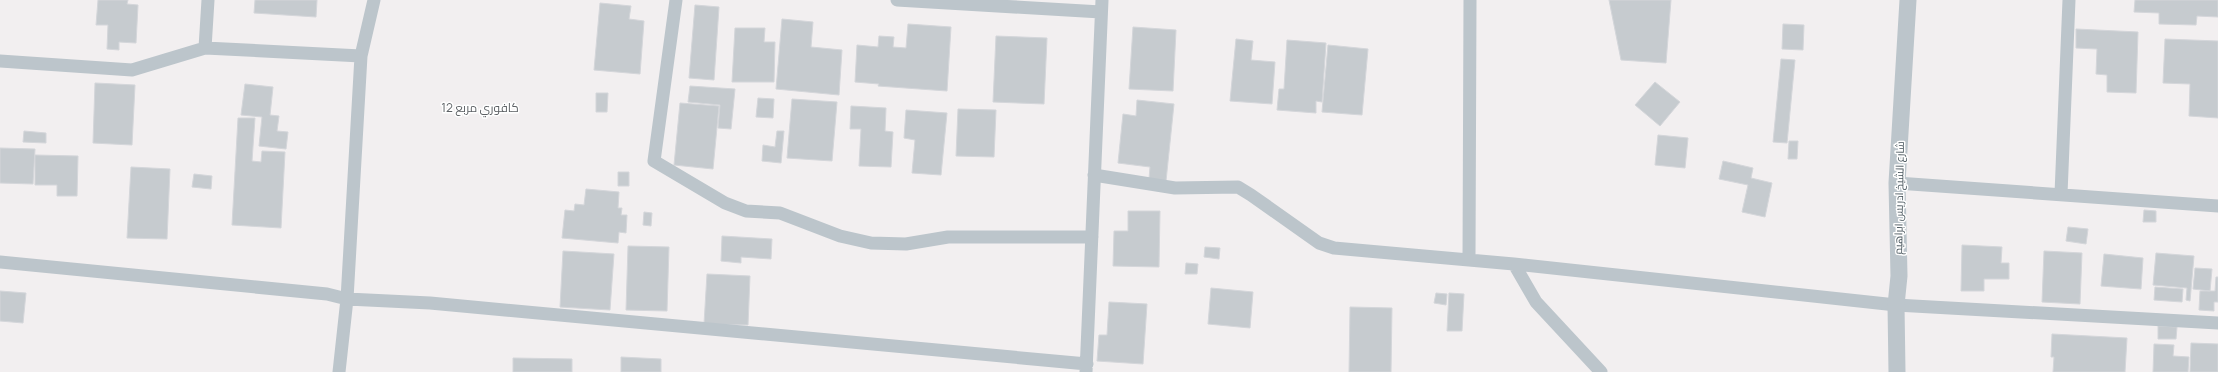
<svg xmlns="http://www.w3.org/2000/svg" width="2218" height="372" font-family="Manrope,Cairo,sans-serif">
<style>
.building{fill:#c6cbcf;stroke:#d4d6da}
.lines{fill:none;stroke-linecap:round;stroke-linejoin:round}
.minor{stroke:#bcc5cb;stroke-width:13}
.tertiary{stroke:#bcc5cb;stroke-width:17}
.labels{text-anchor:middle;stroke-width:3;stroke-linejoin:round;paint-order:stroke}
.street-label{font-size:11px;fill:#48555c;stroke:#fff}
.neighbourhood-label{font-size:12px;fill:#5c6064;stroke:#fff}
</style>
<rect width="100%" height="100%" fill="#f2eff0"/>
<path class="building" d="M 98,0 L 128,0 L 127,4 L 138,5 L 136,43 L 119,42 L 119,50 L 107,49 L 108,25 L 96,25 Z
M 255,0 L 317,0 L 316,17 L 254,13 Z
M 1609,0 L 1671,0 L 1666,63 L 1621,60 Z
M 2135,0 L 2218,0 L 2218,17 L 2197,16 L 2196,25 L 2159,24 L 2159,13 L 2134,12 Z
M 600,3 L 631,6 L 629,19 L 644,21 L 640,74 L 594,70 Z
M 695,5 L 719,7 L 714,80 L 689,78 Z
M 782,19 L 813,22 L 811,47 L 842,50 L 839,95 L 776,89 Z
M 908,24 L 951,27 L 947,91 L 878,86 L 879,84 L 855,82 L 857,45 L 878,47 L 879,36 L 894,37 L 893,47 L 906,48 Z
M 1783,24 L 1804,25 L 1803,50 L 1782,49 Z
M 1133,27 L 1176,30 L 1173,91 L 1129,89 Z
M 735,28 L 765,28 L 764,42 L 775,42 L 774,82 L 732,82 Z
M 2076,29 L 2138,32 L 2136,93 L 2107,92 L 2107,75 L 2096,74 L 2097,49 L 2076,48 Z
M 996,36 L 1047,38 L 1044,104 L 993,102 Z
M 1236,39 L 1253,41 L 1251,60 L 1275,62 L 1272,104 L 1230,101 Z
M 2165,39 L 2218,41 L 2218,118 L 2189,116 L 2190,84 L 2163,83 Z
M 1287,40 L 1326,43 L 1322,102 L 1316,101 L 1316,113 L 1277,110 L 1279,89 L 1284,89 Z
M 1328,45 L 1368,49 L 1362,115 L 1322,112 Z
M 1781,59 L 1795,60 L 1787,143 L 1773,142 Z
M 1655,82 L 1680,102 L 1660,126 L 1635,105 Z
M 95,83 L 135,85 L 132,145 L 93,143 Z
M 245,84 L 273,87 L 270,115 L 279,116 L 277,131 L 288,132 L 286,149 L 259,146 L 262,117 L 241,115 Z
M 690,86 L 735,89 L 731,129 L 718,128 L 720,105 L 688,102 Z
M 596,93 L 608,93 L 607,112 L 596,112 Z
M 758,98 L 774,99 L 773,118 L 756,117 Z
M 792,99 L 837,102 L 832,161 L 787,158 Z
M 1137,100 L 1174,104 L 1166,181 L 1149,179 L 1150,167 L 1118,163 L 1123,114 L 1136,116 Z
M 680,103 L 719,106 L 713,169 L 674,165 Z
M 851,106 L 886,108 L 885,131 L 893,132 L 891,167 L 859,166 L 861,129 L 850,129 Z
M 958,109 L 996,110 L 994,157 L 956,156 Z
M 906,110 L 947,113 L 941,175 L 912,173 L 915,140 L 904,138 Z
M 238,118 L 255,118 L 252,161 L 261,162 L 262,151 L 285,152 L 281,228 L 232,225 Z
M 24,131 L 46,133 L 46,143 L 23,142 Z
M 777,131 L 784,131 L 781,163 L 762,161 L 763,145 L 775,147 Z
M 1658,135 L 1688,138 L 1685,168 L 1655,165 Z
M 1789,141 L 1798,141 L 1797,159 L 1788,159 Z
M 0,148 L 35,149 L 33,184 L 0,183 Z
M 35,155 L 78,156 L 77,196 L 57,196 L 57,185 L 35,185 Z
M 1723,161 L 1753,168 L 1751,178 L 1772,183 L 1765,217 L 1742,212 L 1748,185 L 1719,179 Z
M 131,167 L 170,169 L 167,239 L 127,238 Z
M 618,172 L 629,172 L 629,186 L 618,186 Z
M 194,174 L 212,176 L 211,189 L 192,187 Z
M 586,189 L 619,192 L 618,208 L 622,208 L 621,215 L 627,215 L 626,233 L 619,232 L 618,243 L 562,238 L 565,210 L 574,211 L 575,204 L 584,205 Z
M 2144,210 L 2156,211 L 2156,222 L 2143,222 Z
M 1128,211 L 1160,211 L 1159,267 L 1113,266 L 1114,231 L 1128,231 Z
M 644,212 L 652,213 L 651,226 L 643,225 Z
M 2068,227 L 2088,229 L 2086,244 L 2066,241 Z
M 722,236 L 772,239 L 771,259 L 741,257 L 741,263 L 721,261 Z
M 1962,245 L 2002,247 L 2001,263 L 2009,263 L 2009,279 L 1984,279 L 1984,291 L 1961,291 Z
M 628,246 L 669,247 L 667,311 L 626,310 Z
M 1205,247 L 1220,248 L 1219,259 L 1204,257 Z
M 563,251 L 614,254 L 610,310 L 560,307 Z
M 2044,251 L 2082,253 L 2080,304 L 2042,302 Z
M 2156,253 L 2194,256 L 2190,301 L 2186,300 L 2187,288 L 2153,285 Z
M 2104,254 L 2143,258 L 2141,289 L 2101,286 Z
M 1186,263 L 1198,264 L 1197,274 L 1185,274 Z
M 2195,268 L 2212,269 L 2210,291 L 2193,289 Z
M 707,274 L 750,276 L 748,325 L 704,324 Z
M 2216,277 L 2218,277 L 2218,302 L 2214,302 L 2214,311 L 2199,310 L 2200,291 L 2215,291 Z
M 2155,287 L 2183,289 L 2182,302 L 2154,300 Z
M 1211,288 L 1253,292 L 1250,328 L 1208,324 Z
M 0,291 L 26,293 L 23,323 L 0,321 Z
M 1436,293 L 1447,294 L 1446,305 L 1434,303 Z
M 1449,293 L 1464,294 L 1462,331 L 1447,331 Z
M 1109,302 L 1147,304 L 1143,364 L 1097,361 L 1099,335 L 1107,335 Z
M 1350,307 L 1392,308 L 1391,372 L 1349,372 Z
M 2158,326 L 2177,327 L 2176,339 L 2158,339 Z
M 2052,334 L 2127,338 L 2125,372 L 2053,372 L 2054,357 L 2051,357 Z
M 2191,343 L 2218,344 L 2218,372 L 2190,372 Z
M 2154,344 L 2174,345 L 2173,356 L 2189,357 L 2188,372 L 2153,372 Z
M 621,357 L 661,359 L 661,372 L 621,372 Z
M 513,358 L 572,359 L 572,372 L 513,372 Z"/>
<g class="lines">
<path class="minor" d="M 676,0 L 654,161 L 725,203 L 746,211 L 780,213 L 840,236 L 871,243 L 906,244 L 948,237 L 1092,237
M 897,0 L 1101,12
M 205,48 L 208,0
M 0,61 L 132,70 L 205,48 L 361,56
M 1094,175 L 1175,188 L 1238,187 L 1251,195 L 1319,243 L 1334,248 L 1514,264 L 1896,305 L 2218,323
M 1897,183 L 2218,206
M 2061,194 L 2069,0
M 1469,260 L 1470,0
M 0,262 L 327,294 L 347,299 L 430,303 L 1087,364
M 1514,264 L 1536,302 L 1601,372
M 339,372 L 347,299 L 361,56 L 374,0
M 1086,372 L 1102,0"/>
<path class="tertiary" d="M 1897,372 L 1896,305 L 1899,276 L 1897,183 L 1908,0"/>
</g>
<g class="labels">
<g class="street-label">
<text transform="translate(1899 198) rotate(-89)" y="4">شارع الشيخ ادريس ابراهيم</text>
</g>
<g class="neighbourhood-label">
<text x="480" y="112">كافوري مربع 12</text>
</g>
</g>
</svg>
